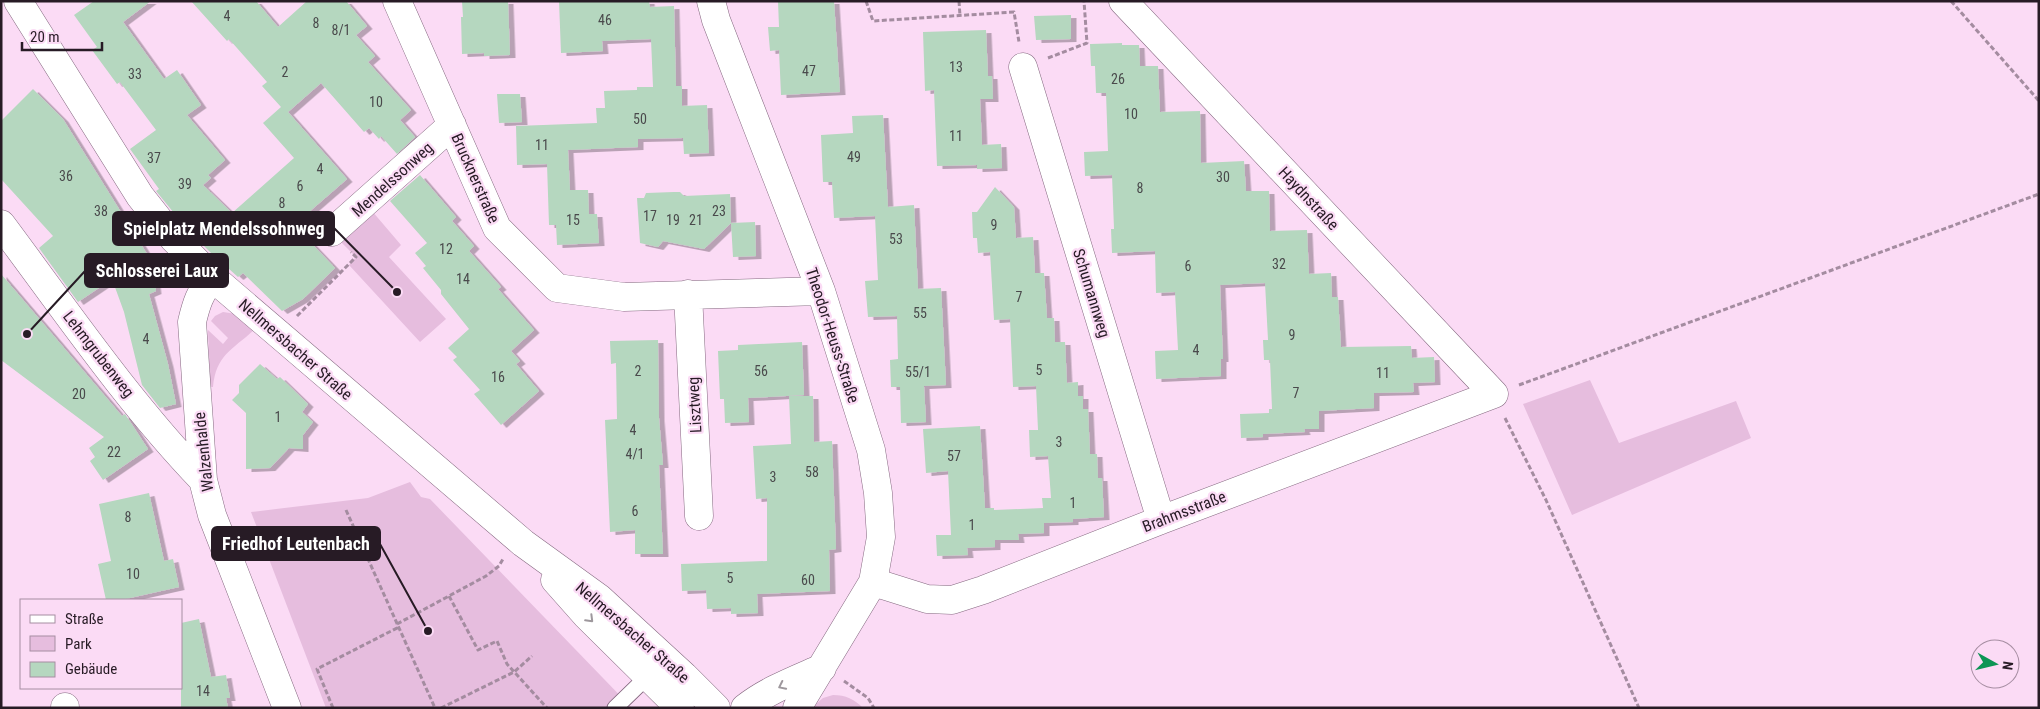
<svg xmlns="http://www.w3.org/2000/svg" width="2040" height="709" font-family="'Roboto Condensed',sans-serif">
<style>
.green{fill:#e6bdde}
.building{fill:#b5d7bf;filter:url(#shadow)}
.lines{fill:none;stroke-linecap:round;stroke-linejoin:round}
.service-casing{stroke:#856980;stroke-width:17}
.minor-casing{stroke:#856980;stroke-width:29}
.tertiary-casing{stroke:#856980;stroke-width:29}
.path{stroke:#a48ca0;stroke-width:3;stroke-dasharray:5 2.5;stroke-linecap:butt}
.service{stroke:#fff;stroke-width:15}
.minor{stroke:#fff;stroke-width:28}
.tertiary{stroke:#fff;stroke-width:28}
.oneway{stroke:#9e989d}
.labels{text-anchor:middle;stroke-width:4.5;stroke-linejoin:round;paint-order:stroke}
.number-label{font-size:14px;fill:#4a4a4c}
.street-label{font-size:16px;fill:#271b25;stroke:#fbdbf5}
.leader{fill:none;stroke:#271b25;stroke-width:2}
.callout-dot{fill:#271b25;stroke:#fbdbf5;stroke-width:2}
.callout{fill:#271b25;stroke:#271b25;stroke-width:2}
.callout-label{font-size:18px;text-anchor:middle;font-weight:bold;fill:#fff}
</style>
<defs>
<filter id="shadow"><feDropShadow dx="5.5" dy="3" stdDeviation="0" flood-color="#0004"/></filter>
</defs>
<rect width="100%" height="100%" fill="#fbdbf5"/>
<path class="green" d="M 372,211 L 401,245 L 389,257 L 446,319 L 420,342 L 349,265 L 356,257 L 340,241 Z
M 223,312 L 236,314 L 254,330 C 232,350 216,355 213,387 L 210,387 L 208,330 L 223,344 L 228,338 L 211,321 L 215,316 Z
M 1590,380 L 1619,443 L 1736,401 L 1751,438 L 1572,515 L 1523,404 Z
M 410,482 L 421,497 L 430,499 L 632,708 L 326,708 L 251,512 L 368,498 Z
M 833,695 C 846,695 854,699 863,708 L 811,708 L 823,698 Z"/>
<path class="building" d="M 94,1 L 151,1 L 123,22 L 164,79 L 177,70 L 201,105 L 187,115 L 225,160 L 208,175 L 211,178 L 203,185 L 232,213 L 294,158 L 263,123 L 281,107 L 262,86 L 267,82 L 229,39 L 227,41 L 191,1 L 256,1 L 278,27 L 307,1 L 346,1 L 367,26 L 356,35 L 375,56 L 368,62 L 411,110 L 400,120 L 415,137 L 397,154 L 381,136 L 379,139 L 369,128 L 364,132 L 321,83 L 288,112 L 347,179 L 294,225 L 335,268 L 303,299 L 282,311 L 243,273 L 238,277 L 210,252 L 187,229 L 156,191 L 159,189 L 130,149 L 156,130 L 120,82 L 117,84 L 92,50 L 97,47 L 74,15 Z
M 462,1 L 508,1 L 510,55 L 484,56 L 484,53 L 462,54 L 461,17 L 463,17 Z
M 559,1 L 649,1 L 650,7 L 674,6 L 676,86 L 682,86 L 682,106 L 707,105 L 709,153 L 684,154 L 683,138 L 638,139 L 638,147 L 568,150 L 570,190 L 588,190 L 589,214 L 597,214 L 599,243 L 557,245 L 556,225 L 549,225 L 547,164 L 517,165 L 516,126 L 597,123 L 596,108 L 605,108 L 604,91 L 637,90 L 637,87 L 653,87 L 651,39 L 602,41 L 603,51 L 561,53 Z
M 778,1 L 834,1 L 840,92 L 781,95 L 779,50 L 770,51 L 768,27 L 779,27 Z
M 1071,15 L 1071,39 L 1036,40 L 1034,16 Z
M 986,30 L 988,76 L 992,76 L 993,99 L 980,99 L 982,145 L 1001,144 L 1002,168 L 977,169 L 977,165 L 937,166 L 934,90 L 925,91 L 923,32 Z
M 1122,43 L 1122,45 L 1139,45 L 1140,66 L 1158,66 L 1160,112 L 1200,111 L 1201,163 L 1244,161 L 1246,191 L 1269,191 L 1270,231 L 1307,230 L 1309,274 L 1331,273 L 1332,297 L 1338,297 L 1341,347 L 1411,346 L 1412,358 L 1434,357 L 1435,382 L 1413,383 L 1414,392 L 1374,393 L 1374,408 L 1319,411 L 1319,429 L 1304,429 L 1305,432 L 1263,434 L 1263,437 L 1241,438 L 1240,414 L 1269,413 L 1269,409 L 1272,409 L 1270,360 L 1264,360 L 1263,340 L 1268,340 L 1265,283 L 1220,285 L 1223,359 L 1221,359 L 1221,376 L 1156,379 L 1155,351 L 1178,350 L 1175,292 L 1156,293 L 1155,251 L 1112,253 L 1111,229 L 1114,229 L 1112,175 L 1085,176 L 1084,152 L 1108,151 L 1106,93 L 1096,93 L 1095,66 L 1091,66 L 1090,44 Z
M 33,89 L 63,119 L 152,262 L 156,291 L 149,294 L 168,364 L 176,404 L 160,408 L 142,385 L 124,312 L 112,279 L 78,302 L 39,248 L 53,236 L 1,179 L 1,121 Z
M 497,94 L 520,94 L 522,122 L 499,123 Z
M 883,115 L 888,207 L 914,205 L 918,289 L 941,288 L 946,385 L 924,386 L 926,422 L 901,423 L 900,387 L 891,387 L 890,360 L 898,359 L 897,316 L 868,317 L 865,281 L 878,280 L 875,216 L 834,218 L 832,182 L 823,182 L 821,135 L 853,133 L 852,116 Z
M 420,175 L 456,217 L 452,221 L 474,246 L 469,251 L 501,287 L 498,289 L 534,330 L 511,351 L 520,361 L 516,364 L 539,391 L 501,425 L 474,394 L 480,390 L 453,360 L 457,357 L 448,348 L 469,329 L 441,294 L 441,290 L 423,268 L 426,266 L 415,253 L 427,243 L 390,201 Z
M 995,187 L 1014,207 L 1016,238 L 1033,237 L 1035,273 L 1044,273 L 1047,318 L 1054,318 L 1055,342 L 1065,342 L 1067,383 L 1078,382 L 1078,396 L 1083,396 L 1083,409 L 1088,409 L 1090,454 L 1097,454 L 1098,478 L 1102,478 L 1104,517 L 1073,519 L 1073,522 L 1044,523 L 1044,533 L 1018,534 L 1019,540 L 995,540 L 995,547 L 967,548 L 968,555 L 937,556 L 936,535 L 951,535 L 948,471 L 926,473 L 923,429 L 980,426 L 985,508 L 994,508 L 994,510 L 1043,508 L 1042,498 L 1051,498 L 1048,456 L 1030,457 L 1029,430 L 1038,430 L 1036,386 L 1013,387 L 1010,319 L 994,320 L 990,252 L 978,253 L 977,238 L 973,238 L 972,212 L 977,212 Z
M 674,192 L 680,192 L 684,196 L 730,194 L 731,223 L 755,222 L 756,256 L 733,257 L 731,223 L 704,249 L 663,241 L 658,247 L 640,243 L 637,198 L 644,198 L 646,193 Z
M 1,274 L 122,416 L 125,414 L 148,449 L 103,480 L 90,461 L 95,457 L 89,448 L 104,437 L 1,360 Z
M 658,340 L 659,418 L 663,465 L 659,465 L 663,554 L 635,554 L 635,530 L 610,532 L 605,420 L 617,419 L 616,363 L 611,364 L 610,341 Z
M 802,342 L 804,395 L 748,398 L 749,422 L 725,423 L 724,399 L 720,399 L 718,351 L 738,350 L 738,345 Z
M 260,364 L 277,379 L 280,377 L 308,404 L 302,412 L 313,422 L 303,435 L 303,449 L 289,448 L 270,468 L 246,469 L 246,413 L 232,400 L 239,393 L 239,385 Z
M 789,396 L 813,396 L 814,442 L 832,441 L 836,549 L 829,550 L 830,591 L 757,594 L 758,613 L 731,614 L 731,608 L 707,609 L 706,590 L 682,591 L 681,564 L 767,561 L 767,498 L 756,499 L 753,446 L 791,444 Z
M 149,493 L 164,561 L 173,559 L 179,587 L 121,600 L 106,600 L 98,564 L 111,561 L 99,504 Z
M 199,619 L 211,677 L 226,675 L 230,698 L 226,698 L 228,708 L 181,708 L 181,623 Z"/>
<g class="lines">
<g class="service-casing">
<path id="service" d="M 615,708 L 648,676"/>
</g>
<g class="minor-casing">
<path id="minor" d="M 397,1 L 497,228 L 557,288 L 624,297 L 821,291
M 711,1 L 716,20 L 821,291 L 871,450 L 878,493 L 881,537 L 873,582 L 797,708
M 1023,67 L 1161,520
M 1,224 C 66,311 128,402 203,480
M 332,232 L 452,125
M 213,278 C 200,291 196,305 192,322 L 203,480 L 212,515 L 287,708
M 688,294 L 699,516
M 873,582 L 927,599 L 952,600 L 983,590 L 1161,520 L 1494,394 L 1123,1
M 65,707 L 65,708
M 745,708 C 768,690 795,680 822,668"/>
</g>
<g class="tertiary-casing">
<path id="tertiary" d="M 18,1 L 140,196 L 174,239 L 213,278 L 523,543 L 599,598 L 684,676 L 716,708
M 555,580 L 586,615 L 680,708"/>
</g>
<path class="path" d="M 866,1 L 873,21 L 1014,12 L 1019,42
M 959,1 L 960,16
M 1951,1 L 2039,101
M 1048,58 L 1087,43 L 1084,1
M 297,316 L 356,257 L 351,252
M 1519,385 L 2039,194
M 1505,418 L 1546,500 L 1639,708
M 346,510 L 435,708
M 449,596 L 478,650 L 497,641 L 507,664 L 547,708
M 397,624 L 486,576 L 499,566 L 503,559
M 844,681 L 868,698 L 874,708
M 333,708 L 317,669 L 399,627
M 441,708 L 514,672 L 532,656"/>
<use href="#service" class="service"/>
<use href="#minor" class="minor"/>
<use href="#tertiary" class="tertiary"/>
</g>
<defs><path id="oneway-chevron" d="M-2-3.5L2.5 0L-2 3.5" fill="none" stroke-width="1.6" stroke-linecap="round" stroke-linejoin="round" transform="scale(1.25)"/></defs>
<g class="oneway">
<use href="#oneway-chevron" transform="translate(590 619) rotate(45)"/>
<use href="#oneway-chevron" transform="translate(782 686) rotate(154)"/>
</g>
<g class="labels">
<g class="number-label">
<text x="227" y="21">4</text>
<text x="605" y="25">46</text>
<text x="316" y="28">8</text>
<text x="341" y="35">8/1</text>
<text x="956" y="72">13</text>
<text x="809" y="76">47</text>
<text x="285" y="77">2</text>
<text x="135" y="79">33</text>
<text x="1118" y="84">26</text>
<text x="376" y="107">10</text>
<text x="1131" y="119">10</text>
<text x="640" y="124">50</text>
<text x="956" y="141">11</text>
<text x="542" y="150">11</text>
<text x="854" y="162">49</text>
<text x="154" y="163">37</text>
<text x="320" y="174">4</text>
<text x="66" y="181">36</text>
<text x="1223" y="182">30</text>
<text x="185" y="189">39</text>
<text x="300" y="191">6</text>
<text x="1140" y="193">8</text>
<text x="282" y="208">8</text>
<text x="101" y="216">38</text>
<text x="719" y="216">23</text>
<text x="650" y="221">17</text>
<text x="573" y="225">15</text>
<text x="673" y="225">19</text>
<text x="696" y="225">21</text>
<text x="994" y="230">9</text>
<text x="896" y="244">53</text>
<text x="446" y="254">12</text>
<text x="1279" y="269">32</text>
<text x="1188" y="271">6</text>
<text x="463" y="284">14</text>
<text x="1019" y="302">7</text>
<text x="920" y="318">55</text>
<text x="1292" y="340">9</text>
<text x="146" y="344">4</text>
<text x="1196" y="355">4</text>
<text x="1039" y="375">5</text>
<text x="638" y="376">2</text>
<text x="761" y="376">56</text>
<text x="918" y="377">55/1</text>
<text x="1383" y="378">11</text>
<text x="498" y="382">16</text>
<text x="1296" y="398">7</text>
<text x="79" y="399">20</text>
<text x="278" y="422">1</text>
<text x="633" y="435">4</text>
<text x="1059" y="447">3</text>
<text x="114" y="457">22</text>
<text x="635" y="459">4/1</text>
<text x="954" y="461">57</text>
<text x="812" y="477">58</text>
<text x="773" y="482">3</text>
<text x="1073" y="508">1</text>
<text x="635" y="516">6</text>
<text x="128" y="522">8</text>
<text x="972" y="530">1</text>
<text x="133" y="579">10</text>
<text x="730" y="583">5</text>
<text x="808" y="585">60</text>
<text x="203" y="696">14</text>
</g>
<g class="street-label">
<text transform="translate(476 178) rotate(66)" y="6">Brucknerstraße</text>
<text transform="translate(392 179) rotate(-42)" y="6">Mendelssonweg</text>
<text transform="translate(1309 198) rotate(47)" y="6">Haydnstraße</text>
<text transform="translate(1092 293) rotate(73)" y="6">Schumannweg</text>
<text transform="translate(833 335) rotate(72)" y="6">Theodor-Heuss-Straße</text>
<text transform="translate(296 349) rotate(41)" y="6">Nellmersbacher Straße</text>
<text transform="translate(99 354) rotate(52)" y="6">Lehmgrubenweg</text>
<text transform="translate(694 405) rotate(-93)" y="6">Lisztweg</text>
<text transform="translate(203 452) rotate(-96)" y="6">Walzenhalde</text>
<text transform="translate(1184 511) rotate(-21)" y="6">Brahmsstraße</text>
<text transform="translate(633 632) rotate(41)" y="6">Nellmersbacher Straße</text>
</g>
</g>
<path class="leader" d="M397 292L334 228M27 334L85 271M428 631L380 544"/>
<g class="callout-dot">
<circle cx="397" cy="292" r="5"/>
<circle cx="27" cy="334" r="5"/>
<circle cx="428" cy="631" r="5"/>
</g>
<g class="callout">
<rect x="113" y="212" width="221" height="33" rx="5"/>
<rect x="85" y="254" width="143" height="33" rx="5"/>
<rect x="212" y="527" width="168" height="33" rx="5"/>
</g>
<g class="callout-label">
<text x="224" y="235">Spielplatz Mendelssohnweg</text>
<text x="157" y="277">Schlosserei Laux</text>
<text x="296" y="550">Friedhof Leutenbach</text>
</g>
<rect width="2040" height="709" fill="none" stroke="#271b25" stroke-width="5"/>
<rect x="20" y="599" width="162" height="90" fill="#fbdbf5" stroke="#a68ea2"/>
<rect x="30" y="615" width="25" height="8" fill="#ffffff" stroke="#a68ea2"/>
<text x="65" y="624" font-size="15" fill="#271b25">Straße</text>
<rect x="30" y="636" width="25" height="15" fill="#e6bdde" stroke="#a68ea2"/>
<text x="65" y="649" font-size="15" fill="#271b25">Park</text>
<rect x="30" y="662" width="25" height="15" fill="#b5d7bf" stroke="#a68ea2"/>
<text x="65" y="674" font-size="15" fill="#271b25">Gebäude</text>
<g transform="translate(1995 664) rotate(98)"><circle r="24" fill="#fbdbf5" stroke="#a68ea2"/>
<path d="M0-4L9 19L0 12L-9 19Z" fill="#0c9554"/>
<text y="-8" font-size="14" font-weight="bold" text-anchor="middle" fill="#271b25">N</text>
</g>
<path d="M22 42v8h80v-8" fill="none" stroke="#271b25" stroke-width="2.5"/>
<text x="30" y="42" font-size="15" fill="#271b25" stroke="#fbdbf5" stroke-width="4" paint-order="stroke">20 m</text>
</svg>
